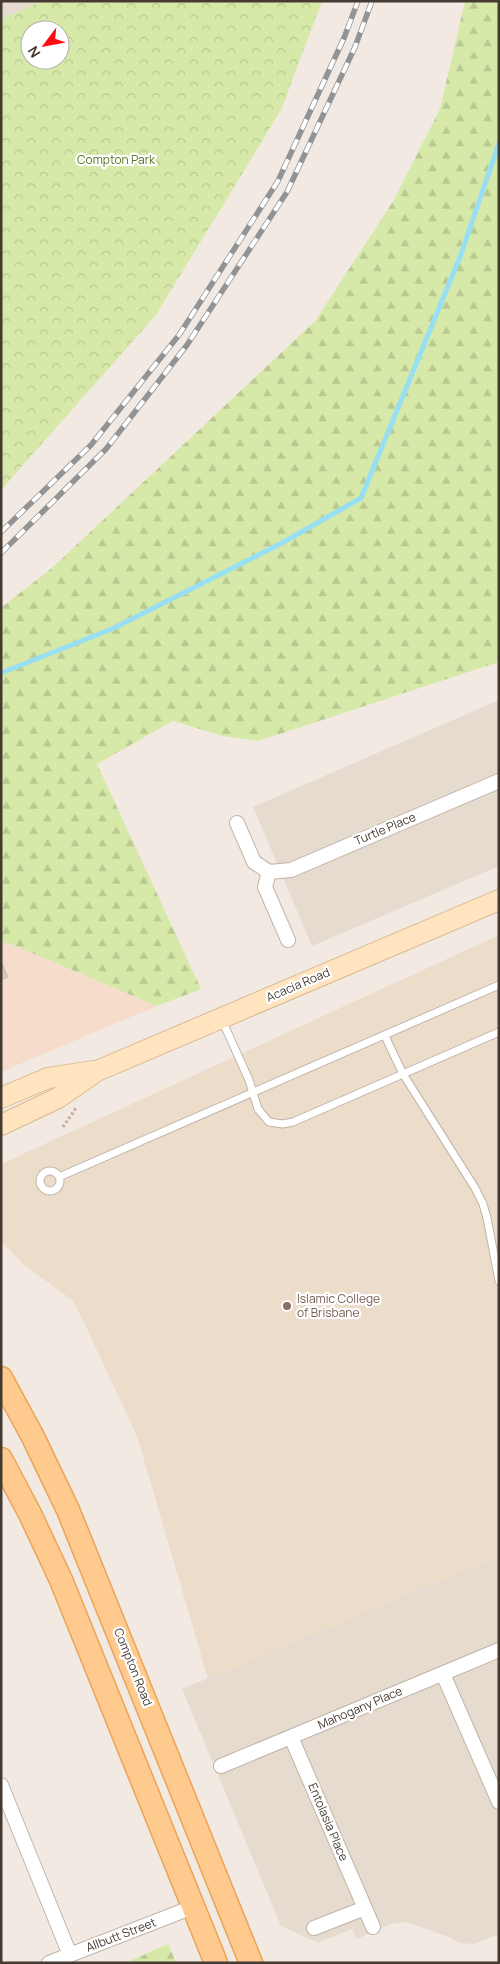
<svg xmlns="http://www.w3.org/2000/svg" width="500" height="1964" font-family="Manrope,sans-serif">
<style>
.residential{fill:#e6dbcf}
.commercial{fill:#f6dccb}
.education{fill:#ecddcb}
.forest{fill:url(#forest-firs)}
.park{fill:url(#park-crowns);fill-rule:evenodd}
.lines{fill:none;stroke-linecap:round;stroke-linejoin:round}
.stream{stroke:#99dff3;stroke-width:5}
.building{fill:#d7c6ba;stroke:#cfbaaa}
.lane-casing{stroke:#c1b3a7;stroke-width:9}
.street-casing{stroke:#c1b3a7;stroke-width:16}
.secondary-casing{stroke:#d8b891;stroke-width:22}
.primary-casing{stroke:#e9a459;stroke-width:25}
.path{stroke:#c0a995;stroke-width:3;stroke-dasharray:2.5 2.5;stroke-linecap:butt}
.lane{stroke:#fff;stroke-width:7}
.street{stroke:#fff;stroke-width:14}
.secondary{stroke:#ffe4bf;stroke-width:20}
.primary{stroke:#ffca8e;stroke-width:22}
.rail-casing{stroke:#939393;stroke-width:5.5}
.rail{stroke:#fff;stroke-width:4;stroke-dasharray:11;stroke-linecap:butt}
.education-dot{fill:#8d6e63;stroke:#fff;stroke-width:2}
.labels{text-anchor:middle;stroke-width:4.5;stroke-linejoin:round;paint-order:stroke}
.park-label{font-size:12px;fill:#527723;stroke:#fff}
.street-label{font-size:12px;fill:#443a32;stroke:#fff}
.education-label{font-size:12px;fill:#785e54;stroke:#fff;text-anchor:start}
</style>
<defs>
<pattern id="forest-firs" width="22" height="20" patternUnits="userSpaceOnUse" patternTransform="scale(1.25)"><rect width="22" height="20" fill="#d7e9a8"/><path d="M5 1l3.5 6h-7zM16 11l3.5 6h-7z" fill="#bac991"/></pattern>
<pattern id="park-crowns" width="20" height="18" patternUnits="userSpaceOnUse" patternTransform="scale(1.25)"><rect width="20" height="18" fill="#d7e9a8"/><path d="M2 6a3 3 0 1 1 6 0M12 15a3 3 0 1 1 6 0" fill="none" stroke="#bac991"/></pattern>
</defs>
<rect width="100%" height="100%" fill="#f2eae2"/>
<path class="residential" d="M 1,1 L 42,1 L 1,19 Z
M 499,700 L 499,866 L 312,946 L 253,807 Z
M 499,1556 L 499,1934 L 474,1944 L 459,1943 L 448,1937 L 407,1922 L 391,1924 L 357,1939 L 352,1929 L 318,1943 L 281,1926 L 182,1689 Z"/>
<path class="commercial" d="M 1,943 L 7,943 L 157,1006 L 1,1072 Z"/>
<path class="education" d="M 499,935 L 499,1556 L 208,1679 L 137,1436 L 79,1312 L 72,1300 L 24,1265 L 1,1241 L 1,1164 Z"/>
<path class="forest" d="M 465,1 L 499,1 L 499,662 L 258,741 L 223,736 L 173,721 L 97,764 L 201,989 L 157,1006 L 8,943 L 1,943 L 1,608 L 53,567 L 315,321 L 394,200 L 440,109 Z
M 168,1944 L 176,1963 L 126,1963 L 132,1960 Z"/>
<path class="park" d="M 42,1 L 322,1 L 281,110 L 156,315 L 1,490 L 1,19 ZM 30,30 L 60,30 L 60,60 L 30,60 Z"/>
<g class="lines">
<path class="stream" d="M 1,673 L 114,628 L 282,543 L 361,498 L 460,257 L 499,143"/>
</g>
<path class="building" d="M 1,961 L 8,977 L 1,980 Z"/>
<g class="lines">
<g class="lane-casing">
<path id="lane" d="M 222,1020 L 249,1080 L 258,1109 L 269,1122 L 283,1124 L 293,1122 L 499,1032
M 385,1036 L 403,1074 L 475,1188 L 483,1204 L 487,1218 L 499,1281
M40 1181a10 10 0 1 1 20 0a10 10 0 1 1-20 0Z
M 59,1177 L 499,985"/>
</g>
<g class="street-casing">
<path id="street" d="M 237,823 L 254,862 L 269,872 L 291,870 L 499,781
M 269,872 L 265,887 L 288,940
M 443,1674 L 499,1802
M 291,1737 L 373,1927
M 221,1766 L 499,1650
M 1,1785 L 70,1955
M 314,1928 L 365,1908
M 49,1963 L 193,1907"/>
</g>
<g class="secondary-casing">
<path id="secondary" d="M 1,1098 L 48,1078 L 93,1071
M 1,1125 L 58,1098 L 97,1071 L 499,900"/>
</g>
<g class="primary-casing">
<path id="primary" d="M 1,1378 L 33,1437 L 68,1510 L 251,1963
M 1,1459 L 30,1514 L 61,1580 L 216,1963"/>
</g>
<path class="path" d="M 63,1127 L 76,1108"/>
<use href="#lane" class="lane"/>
<use href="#street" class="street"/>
<use href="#secondary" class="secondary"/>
<use href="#primary" class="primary"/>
<g class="rail-casing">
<path id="rail" d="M 1,532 L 91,445 L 179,335 L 278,181 L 344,38 L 358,1
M 1,553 L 106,449 L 187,345 L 287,192 L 355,47 L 372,1"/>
</g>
<use href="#rail" class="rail"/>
</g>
<circle class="education-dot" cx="287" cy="1306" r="5"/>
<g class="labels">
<g class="park-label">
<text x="116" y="164">Compton Park</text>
</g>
<g class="street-label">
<text transform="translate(385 829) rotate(-23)" y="4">Turtle Place</text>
<text transform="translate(298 985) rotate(-23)" y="4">Acacia Road</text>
<text transform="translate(133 1667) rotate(68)" y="4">Compton Road</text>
<text transform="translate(360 1708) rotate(-23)" y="4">Mahogany Place</text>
<text transform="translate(328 1822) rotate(67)" y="4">Entolasia Place</text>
<text transform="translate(121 1935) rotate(-21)" y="4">Allbutt Street</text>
</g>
<g class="education-label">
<text x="297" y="1303">Islamic College<tspan x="297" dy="14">of Brisbane</tspan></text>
</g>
</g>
<rect width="500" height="1964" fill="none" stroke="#443a32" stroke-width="5"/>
<g transform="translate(45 45) rotate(238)"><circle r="24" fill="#ffffff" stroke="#b4b0ad"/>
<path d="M0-4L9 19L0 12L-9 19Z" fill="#ff0c13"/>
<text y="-8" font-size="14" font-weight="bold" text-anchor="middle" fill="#443a32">N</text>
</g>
</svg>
